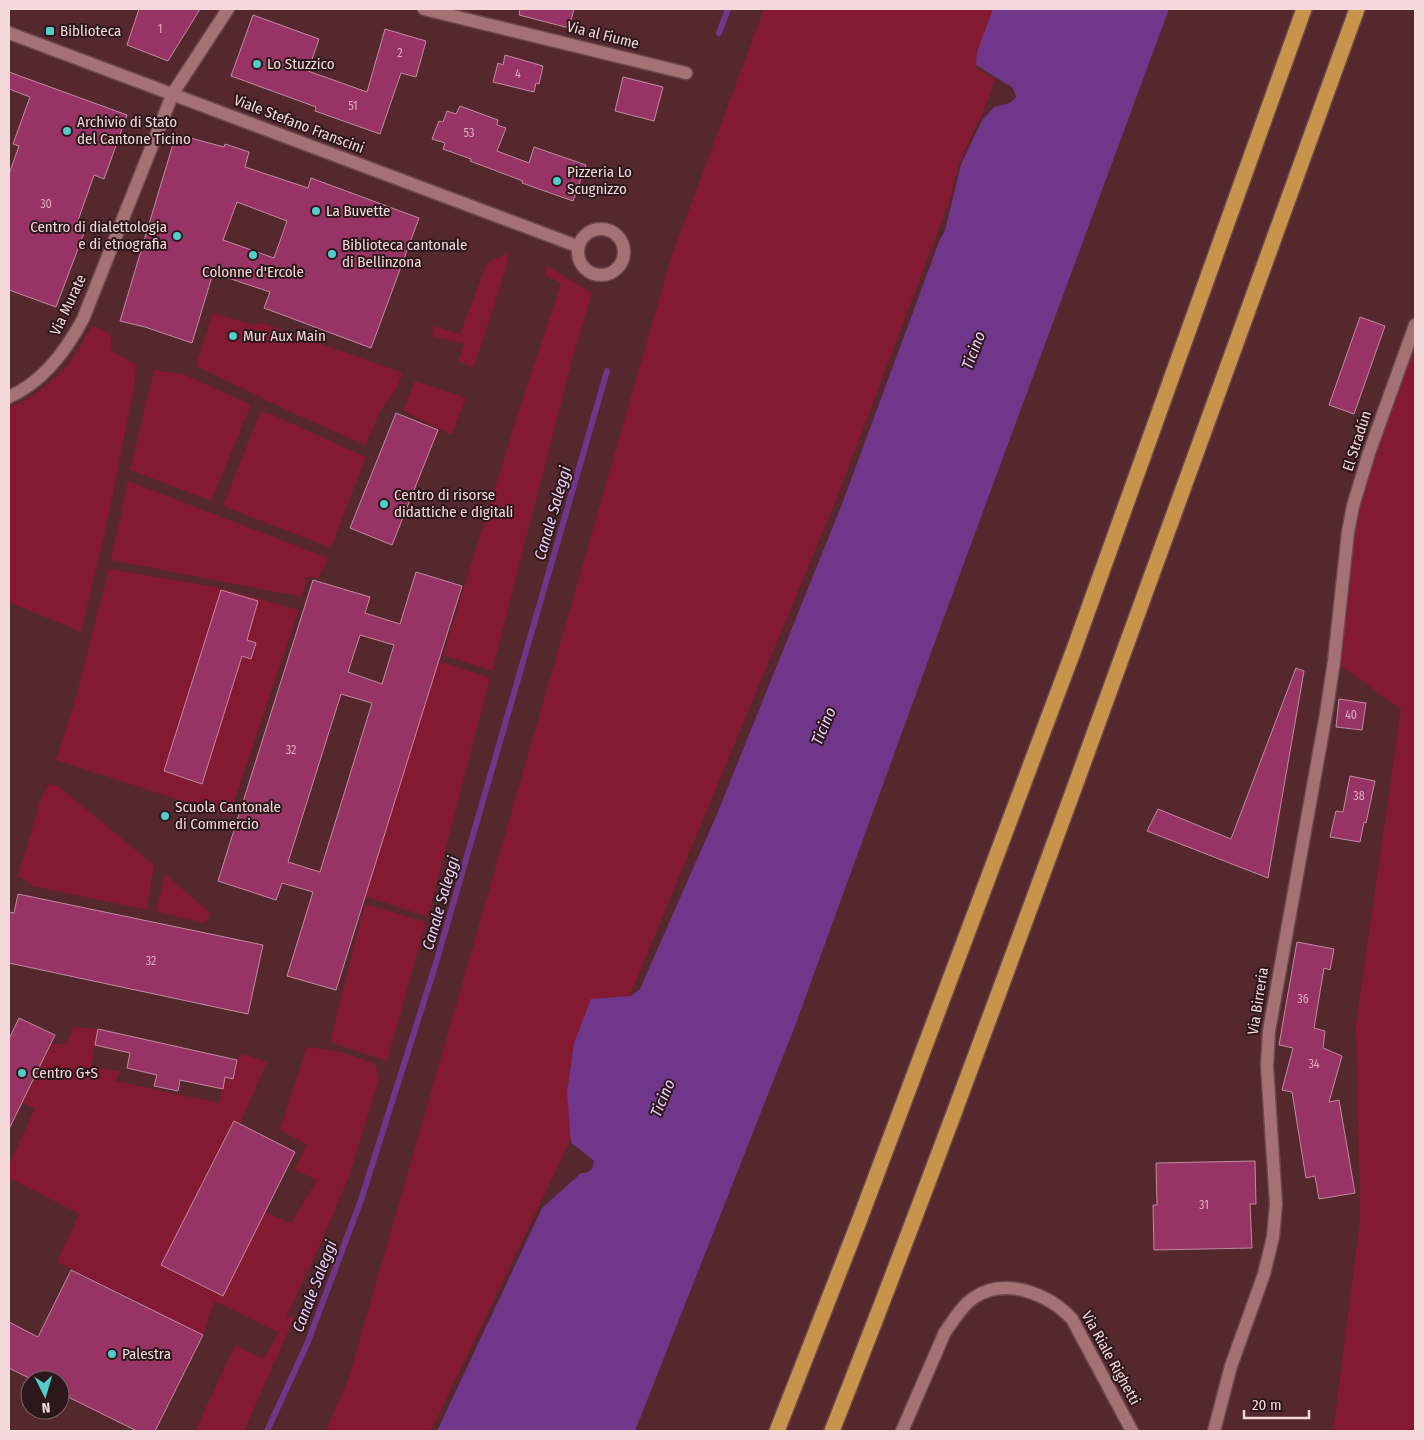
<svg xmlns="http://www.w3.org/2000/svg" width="1424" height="1440" font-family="'Fira Sans Condensed',sans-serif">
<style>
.green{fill:#831a32}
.water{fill:#6f368a}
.pier{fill:#54282d}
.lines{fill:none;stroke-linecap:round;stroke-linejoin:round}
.stream{stroke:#6f368a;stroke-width:6}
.building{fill:#983465;stroke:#be8c9f;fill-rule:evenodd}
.minor-casing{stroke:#6c474c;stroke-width:15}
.tertiary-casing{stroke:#6c474c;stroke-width:15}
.motorway-casing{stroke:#6c474c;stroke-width:18}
.minor{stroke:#a47175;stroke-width:12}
.tertiary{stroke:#a47175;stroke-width:12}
.motorway{stroke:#c8944b;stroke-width:15}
.poi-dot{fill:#53cdcb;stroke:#2c181a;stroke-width:2}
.labels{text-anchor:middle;stroke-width:4;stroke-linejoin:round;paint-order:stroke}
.number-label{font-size:12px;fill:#deafbc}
.poi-label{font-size:15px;fill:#f5d8d9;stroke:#2c181a;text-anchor:start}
.street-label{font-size:15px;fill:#f5d8d9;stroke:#2c181a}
.water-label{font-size:16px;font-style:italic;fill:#eccffd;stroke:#2c181a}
</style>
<rect width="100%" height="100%" fill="#54282d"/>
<path class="green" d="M 764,9 L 1020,9 L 991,91 L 837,498 L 563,1156 L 431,1431 L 326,1431 L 349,1377 L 671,258 Z
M 506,253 L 508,255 L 507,265 L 474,367 L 458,362 L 465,344 L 432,336 L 434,326 L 460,334 L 487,263 Z
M 547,266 L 592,293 L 572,360 L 492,671 L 443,655 L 526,388 L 561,283 L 545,275 Z
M 213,313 L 253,325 L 262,323 L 403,373 L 395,391 L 380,411 L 366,445 L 297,415 L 196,366 Z
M 92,326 L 109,332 L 111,338 L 111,350 L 136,365 L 135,382 L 106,529 L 81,632 L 9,602 L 9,408 C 31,397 53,383 69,363 C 78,352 84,338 92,326 Z
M 1415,332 L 1415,1431 L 1333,1431 L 1360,1222 L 1356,1024 L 1401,709 L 1334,661 L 1348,532 Z
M 154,370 L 183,374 L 251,405 L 211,501 L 130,470 Z
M 415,381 L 466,398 L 452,435 L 403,411 Z
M 266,412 L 366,457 L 331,548 L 223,506 L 260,413 Z
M 128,481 L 328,558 L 319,578 L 307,577 L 302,597 L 111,560 Z
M 109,569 L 216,587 L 299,610 L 229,816 L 56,760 L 76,697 Z
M 438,661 L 490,678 L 428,917 L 365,896 Z
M 48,784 L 58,786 L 154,865 L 147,910 L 33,886 L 18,876 L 40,802 Z
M 165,874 L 209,912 L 209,918 L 203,923 L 156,911 Z
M 365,904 L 426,922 L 387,1061 L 330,1042 Z
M 73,1027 L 98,1029 L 91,1067 L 120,1071 L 115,1081 L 219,1103 L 225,1077 L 233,1079 L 237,1060 L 241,1054 L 267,1062 L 240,1124 L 234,1121 L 161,1265 L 265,1212 L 291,1223 L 317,1180 L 294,1170 L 307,1145 L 280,1130 L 307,1047 L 341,1052 L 375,1064 L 379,1079 L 348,1179 L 323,1238 L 286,1318 L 295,1316 L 244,1431 L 195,1431 L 235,1345 L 263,1359 L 279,1333 L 215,1301 L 203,1335 L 57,1262 L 79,1214 L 9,1178 L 9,1165 L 35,1108 L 22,1103 L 51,1044 L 67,1044 Z"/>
<path class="water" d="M 993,9 L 1169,9 L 947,609 L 795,1026 L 635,1431 L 437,1431 L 542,1208 L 581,1173 L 586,1173 L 594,1161 L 571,1143 L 567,1092 L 574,1043 L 591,999 L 631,996 L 640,989 L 717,814 L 842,504 L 940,239 L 945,230 L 961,164 L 982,120 L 994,107 L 1009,103 L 1016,97 L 1012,88 L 976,65 L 977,52 Z"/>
<path class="pier" d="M 976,65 L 1013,88 L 1016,97 L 1009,103 L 994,107 L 982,120 L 961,164 L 945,230 L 940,239 L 937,239 L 943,229 L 959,164 L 980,118 L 993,105 L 1007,101 L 1013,96 L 1011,90 L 975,67 Z
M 571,1143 L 594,1161 L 592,1169 L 586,1173 L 581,1173 L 574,1178 L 542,1208 L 522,1249 L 520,1248 L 540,1207 L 573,1176 L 580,1170 L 585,1171 L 590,1167 L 591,1162 L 569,1145 Z"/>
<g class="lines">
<path class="stream" d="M 719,33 L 728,9
M 267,1431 L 307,1344 L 361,1200 L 436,963 L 607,371"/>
</g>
<path class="building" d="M 139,9 L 200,9 L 168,61 L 127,45 Z
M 520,9 L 574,9 L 569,28 L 519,15 Z
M 253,15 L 319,39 L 308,71 L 367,92 L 385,29 L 426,41 L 416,77 L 401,73 L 380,134 L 315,111 L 316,107 L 231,76 Z
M 505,55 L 543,66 L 539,84 L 536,83 L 534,92 L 493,82 L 498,63 L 503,65 Z
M 9,72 L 127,115 L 104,179 L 94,175 L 75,229 L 84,233 L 56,307 L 9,290 L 9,174 L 19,146 L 13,144 L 30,97 L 9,89 Z
M 623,77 L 663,87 L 654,121 L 615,111 Z
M 460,106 L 498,120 L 497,125 L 506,128 L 497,151 L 529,163 L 534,147 L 586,165 L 573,201 L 522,183 L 523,181 L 470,161 L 471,159 L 443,149 L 445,143 L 432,139 L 439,121 L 443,122 L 447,111 L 456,114 Z
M 176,134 L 224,147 L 225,144 L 249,152 L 245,167 L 308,188 L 311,178 L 419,218 L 371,348 L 264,308 L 270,292 L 213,273 L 192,343 L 145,327 L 120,321 ZM 237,202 L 287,221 L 274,258 L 223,240 Z
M 1360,317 L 1385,326 L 1354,414 L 1329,405 Z
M 396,413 L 438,430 L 392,545 L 350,528 Z
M 416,572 L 462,586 L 336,990 L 287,976 L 313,892 L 282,883 L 276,900 L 218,881 L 313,580 L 370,597 L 365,613 L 400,624 ZM 360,635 L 394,645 L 382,684 L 348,672 ZM 341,694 L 372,703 L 320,872 L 288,862 Z
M 221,590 L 258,601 L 247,640 L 256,643 L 251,659 L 242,656 L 202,784 L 164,771 Z
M 1296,668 L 1304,671 L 1268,878 L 1147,831 L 1158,809 L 1231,839 Z
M 1339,699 L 1366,703 L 1362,730 L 1336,727 Z
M 1350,776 L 1375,781 L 1366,823 L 1364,822 L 1360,842 L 1330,837 L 1336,811 L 1343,812 Z
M 18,894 L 263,945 L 248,1014 L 9,963 L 9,912 L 14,913 Z
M 1297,942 L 1334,949 L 1330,970 L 1324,968 L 1314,1028 L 1325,1031 L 1323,1048 L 1342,1056 L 1329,1102 L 1339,1100 L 1355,1193 L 1319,1199 L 1315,1176 L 1306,1178 L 1292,1092 L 1282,1090 L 1293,1048 L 1279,1045 Z
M 19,1018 L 55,1035 L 9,1129 L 9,1039 Z
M 98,1029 L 237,1060 L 233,1079 L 225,1077 L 223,1089 L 180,1080 L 178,1091 L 154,1086 L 157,1075 L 127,1068 L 130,1053 L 95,1045 Z
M 234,1121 L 295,1152 L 223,1296 L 161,1265 Z
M 1255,1161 L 1256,1204 L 1250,1204 L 1252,1248 L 1154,1250 L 1153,1205 L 1157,1205 L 1156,1163 Z
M 71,1270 L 203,1335 L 155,1431 L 137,1431 L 60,1393 L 60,1380 L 33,1380 L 9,1368 L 9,1322 L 38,1337 Z"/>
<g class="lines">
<g class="minor-casing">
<path id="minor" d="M 424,9 L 686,73
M 9,33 L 577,246
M578 252a23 23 0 1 1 46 0a23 23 0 1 1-46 0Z
M 9,397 C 43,382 66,351 83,319 L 173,93 L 228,9
M 902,1431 L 945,1332 C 954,1320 962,1305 975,1297 C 1006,1277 1049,1294 1072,1319 L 1132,1431"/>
</g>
<g class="tertiary-casing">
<path id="tertiary" d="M 1214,1431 L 1231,1366 L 1264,1274 L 1273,1237 L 1276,1204 L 1267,1066 L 1269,1031 L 1326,714 L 1334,661 L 1348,532 L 1353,506 L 1369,453 L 1415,325"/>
</g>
<g class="motorway-casing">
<path id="motorway" d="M 777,1431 L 858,1224 L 1073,652 L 1304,9
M 832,1431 C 915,1221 993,1009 1071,797 C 1167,534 1262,272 1357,9"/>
</g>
<use href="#minor" class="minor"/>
<use href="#tertiary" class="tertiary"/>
<use href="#motorway" class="motorway"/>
</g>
<g class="poi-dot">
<rect x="45" y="26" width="10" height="10" rx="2.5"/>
<circle cx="257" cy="64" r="5"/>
<circle cx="67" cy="131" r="5"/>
<circle cx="557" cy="181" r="5"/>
<circle cx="316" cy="211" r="5"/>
<circle cx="177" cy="236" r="5"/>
<circle cx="332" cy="254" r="5"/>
<circle cx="253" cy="255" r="5"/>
<circle cx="233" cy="336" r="5"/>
<circle cx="384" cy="504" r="5"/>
<circle cx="165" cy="816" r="5"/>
<circle cx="22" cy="1073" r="5"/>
<circle cx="112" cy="1354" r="5"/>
</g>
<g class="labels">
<g class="number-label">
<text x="160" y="33">1</text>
<text x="400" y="57">2</text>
<text x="518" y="78">4</text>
<text x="353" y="110">51</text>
<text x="469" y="137">53</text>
<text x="46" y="208">30</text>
<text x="1351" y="719">40</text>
<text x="291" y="754">32</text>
<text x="1359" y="800">38</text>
<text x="151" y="965">32</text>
<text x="1303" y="1003">36</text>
<text x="1314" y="1068">34</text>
<text x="1204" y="1209">31</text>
</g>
<g class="poi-label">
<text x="60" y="36">Biblioteca</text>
<text x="267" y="69">Lo Stuzzico</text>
<text x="77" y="127">Archivio di Stato<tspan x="77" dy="17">del Cantone Ticino</tspan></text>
<text x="567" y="177">Pizzeria Lo<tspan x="567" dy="17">Scugnizzo</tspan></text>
<text x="326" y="216">La Buvette</text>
<text x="167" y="232" text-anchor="end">Centro di dialettologia<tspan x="167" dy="17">e di etnografia</tspan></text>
<text x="342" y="250">Biblioteca cantonale<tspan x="342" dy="17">di Bellinzona</tspan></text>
<text x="253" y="277" text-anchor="middle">Colonne d'Ercole</text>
<text x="243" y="341">Mur Aux Main</text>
<text x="394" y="500">Centro di risorse<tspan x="394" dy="17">didattiche e digitali</tspan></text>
<text x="175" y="812">Scuola Cantonale<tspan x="175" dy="17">di Commercio</tspan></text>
<text x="32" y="1078">Centro G+S</text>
<text x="122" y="1359">Palestra</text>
</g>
<g class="street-label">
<text transform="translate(603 35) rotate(14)" y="5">Via al Fiume</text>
<text transform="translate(299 124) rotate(21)" y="5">Viale Stefano Franscini</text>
<text transform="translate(68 305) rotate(-65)" y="5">Via Murate</text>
<text transform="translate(1357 441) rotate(-72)" y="5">El Stradún</text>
<text transform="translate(1258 1001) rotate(-81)" y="5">Via Birreria</text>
<text transform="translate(1111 1358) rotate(61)" y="5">Via Riale Righetti</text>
</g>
<g class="water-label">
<text transform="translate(973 350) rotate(-69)" y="6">Ticino</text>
<text transform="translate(552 513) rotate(-74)" y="6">Canale Saleggi</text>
<text transform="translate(823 726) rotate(-67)" y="6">Ticino</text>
<text transform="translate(440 903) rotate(-74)" y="6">Canale Saleggi</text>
<text transform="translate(662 1098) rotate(-67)" y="6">Ticino</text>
<text transform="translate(314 1286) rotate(-69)" y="6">Canale Saleggi</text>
</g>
</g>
<rect width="1424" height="1440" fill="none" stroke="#f5d8d9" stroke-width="20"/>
<g transform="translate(45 1395) rotate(175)"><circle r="24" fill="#2c181a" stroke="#7c6566"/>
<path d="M0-4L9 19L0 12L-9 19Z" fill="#53cdcb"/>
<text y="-8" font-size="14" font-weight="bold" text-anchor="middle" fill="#f5d8d9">N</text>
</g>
<path d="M1244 1410v8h65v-8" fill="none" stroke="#f5d8d9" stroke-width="2.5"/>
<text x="1252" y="1410" font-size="15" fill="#f5d8d9" stroke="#2c181a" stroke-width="4" paint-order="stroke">20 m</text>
</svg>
